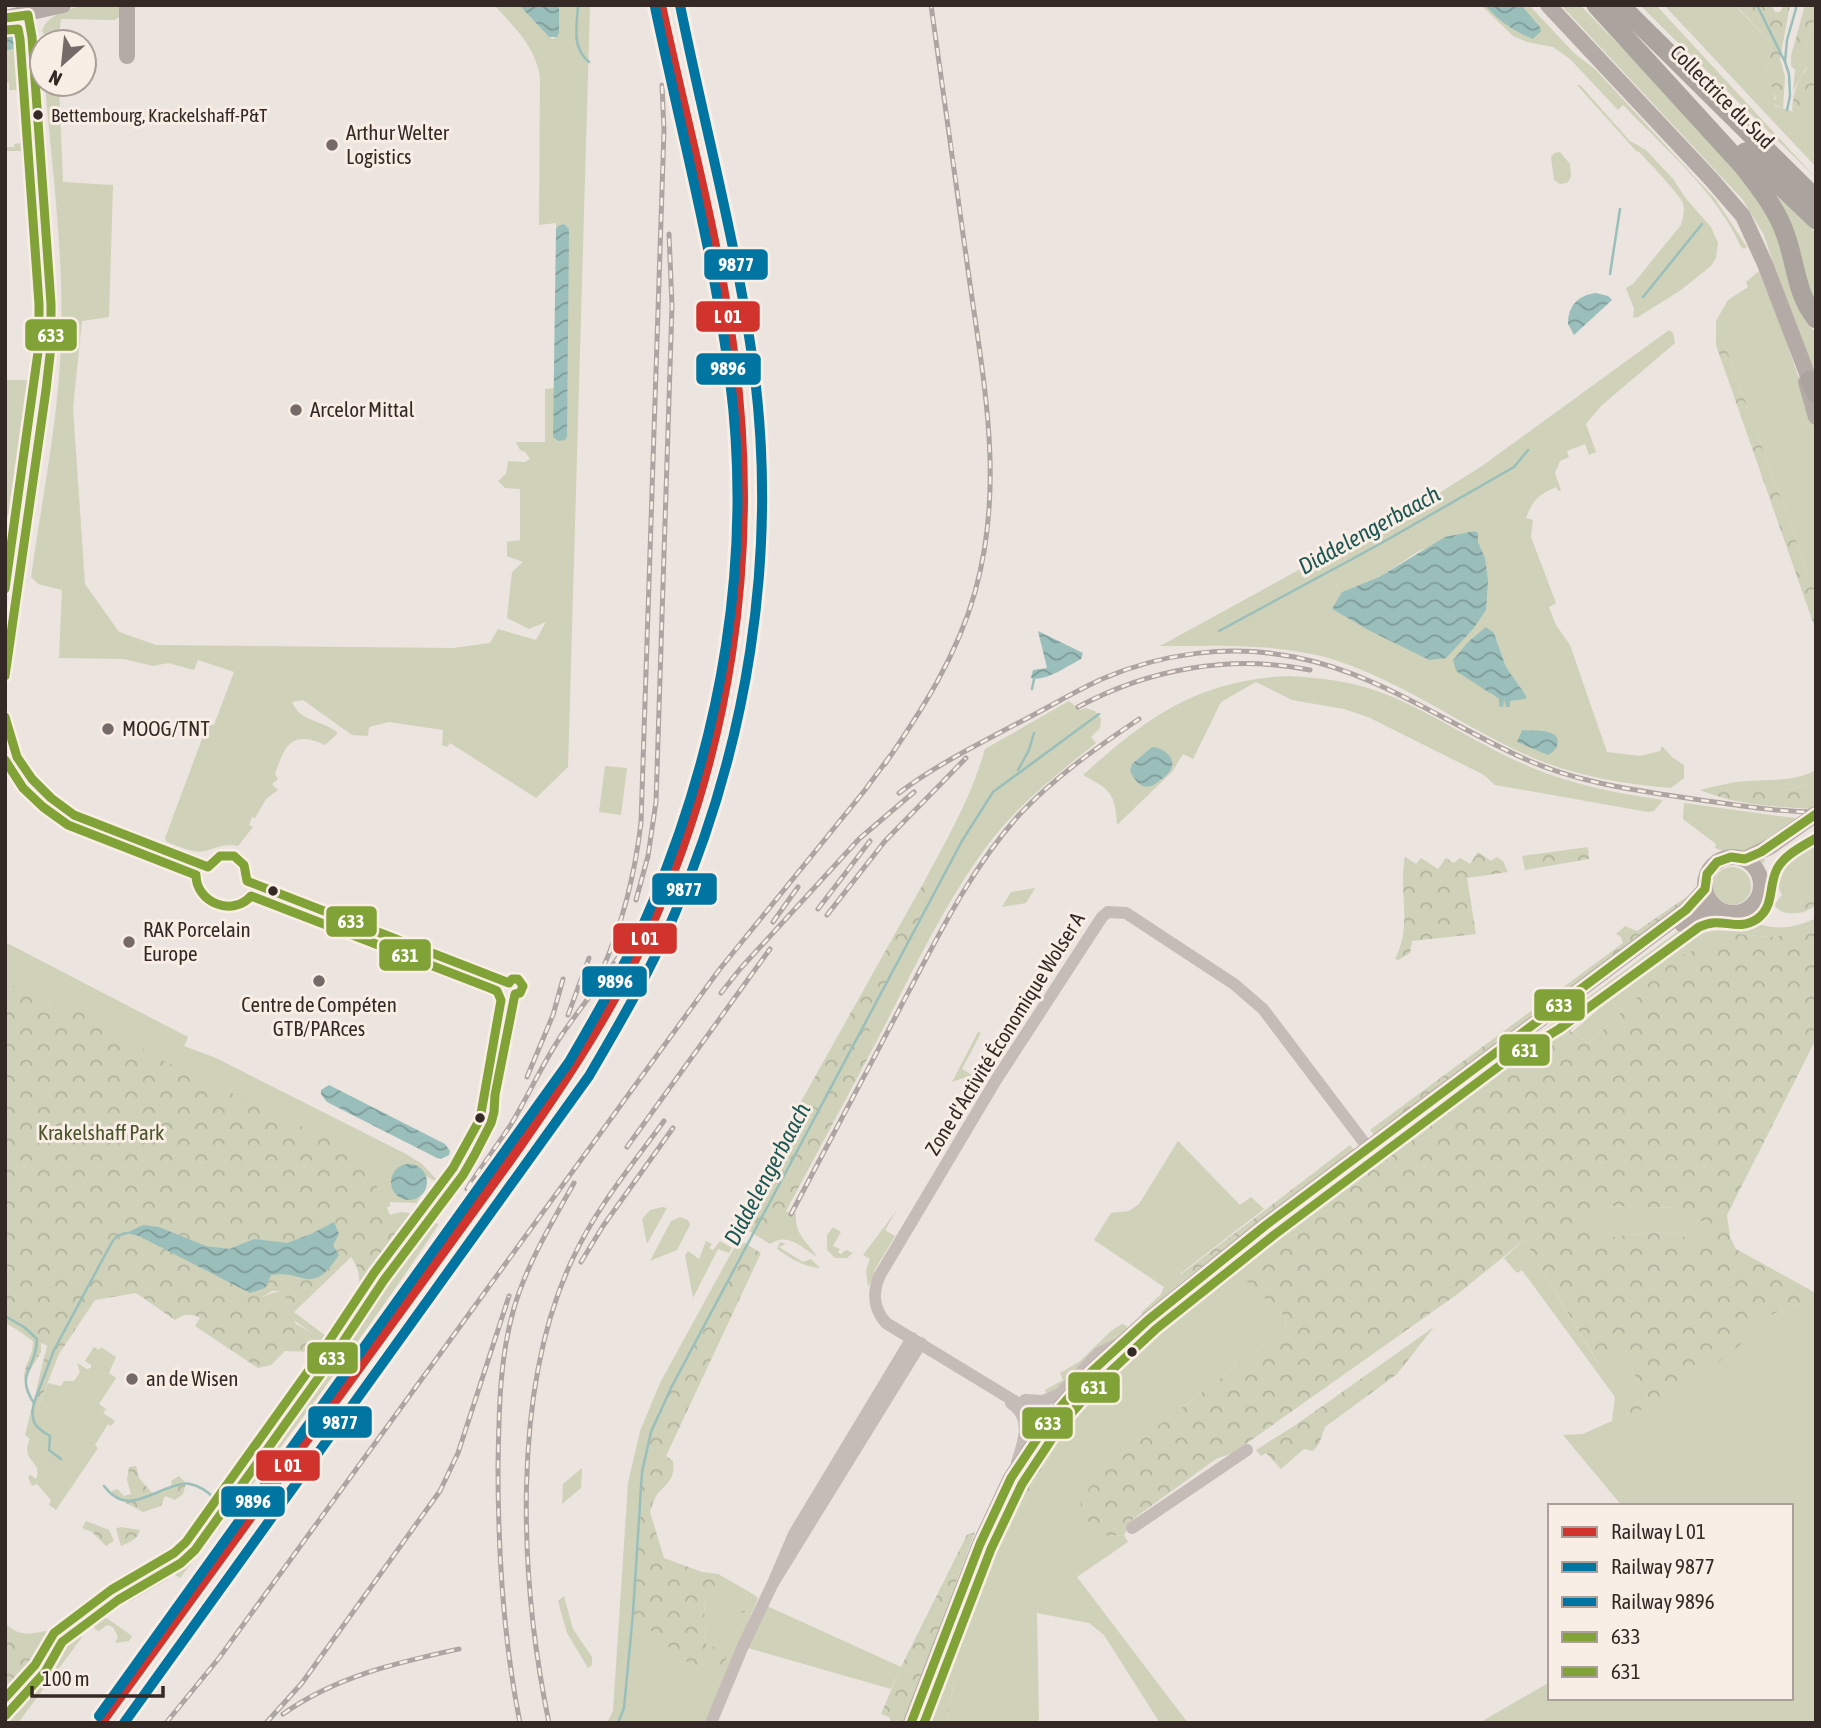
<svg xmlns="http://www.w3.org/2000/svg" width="1821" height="1728" font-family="'Asap Condensed',sans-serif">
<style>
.grass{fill:#cfd1b8;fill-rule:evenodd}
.forest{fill:url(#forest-crowns);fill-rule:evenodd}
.wetland{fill:url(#wetland-marsh)}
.water{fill:url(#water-waves)}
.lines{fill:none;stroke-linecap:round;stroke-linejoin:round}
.stream{stroke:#9abfbb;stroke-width:2.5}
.minor{stroke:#c5bcb8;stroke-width:12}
.major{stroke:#b4aba7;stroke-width:16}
.highway{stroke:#aba39e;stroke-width:19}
.rail-casing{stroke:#aca5a2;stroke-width:5}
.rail{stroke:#f9eee5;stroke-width:2.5;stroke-dasharray:8;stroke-linecap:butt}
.bus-1-casing{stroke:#f9eee5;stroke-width:14}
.bus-2-casing{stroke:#f9eee5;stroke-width:14}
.bus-1{stroke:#81a236;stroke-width:9}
.bus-2{stroke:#81a236;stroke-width:9}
.rail-1-casing{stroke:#f9eee5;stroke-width:16}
.rail-2-casing{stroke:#f9eee5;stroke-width:16}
.rail-3-casing{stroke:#f9eee5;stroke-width:16}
.rail-1{stroke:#d1342d;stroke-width:10}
.rail-2{stroke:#0075a1;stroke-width:10}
.rail-3{stroke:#0075a1;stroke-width:10}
.bus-dot{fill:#352926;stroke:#f9eee5;stroke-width:2.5}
.poi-dot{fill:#756a67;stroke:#f9eee5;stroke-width:2.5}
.labels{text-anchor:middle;stroke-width:6;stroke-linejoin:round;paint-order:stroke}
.bus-label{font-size:19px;fill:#352926;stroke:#f9eee5;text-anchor:start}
.street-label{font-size:21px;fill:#352926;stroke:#f9eee5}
.poi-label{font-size:21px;fill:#352926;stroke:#f9eee5;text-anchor:start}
.park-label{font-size:21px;fill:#49542a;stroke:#f9eee5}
.water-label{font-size:23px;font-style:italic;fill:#1b5755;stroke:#f9eee5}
.line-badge{stroke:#f9eee5;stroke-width:2.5}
.badge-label{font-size:19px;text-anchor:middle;font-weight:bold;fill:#fff}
</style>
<defs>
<pattern id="forest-crowns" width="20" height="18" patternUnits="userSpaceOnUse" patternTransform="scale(1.75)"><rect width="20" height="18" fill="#cfd1b8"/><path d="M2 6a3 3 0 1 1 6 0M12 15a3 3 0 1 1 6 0" fill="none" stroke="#b2b39e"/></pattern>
<pattern id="wetland-marsh" width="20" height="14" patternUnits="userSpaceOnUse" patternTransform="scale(1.75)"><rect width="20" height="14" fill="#cfd1b8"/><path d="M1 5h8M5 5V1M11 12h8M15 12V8" fill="none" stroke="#b2b39e"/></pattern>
<pattern id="water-waves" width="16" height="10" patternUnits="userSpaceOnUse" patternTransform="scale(1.75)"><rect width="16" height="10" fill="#9abfbb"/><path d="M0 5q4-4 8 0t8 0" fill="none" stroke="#7e9b98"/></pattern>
</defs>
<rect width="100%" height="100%" fill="#ece4df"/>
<path class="grass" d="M 83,5 L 121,5 L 122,15 L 115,20 L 61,19 L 58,42 L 42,42 L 42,40 L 46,39 L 42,31 C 47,15 67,10 83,5 Z
M 494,5 L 519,5 L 549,37 L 553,39 L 559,33 L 559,5 L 590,5 L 568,767 L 536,798 L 450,743 L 447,747 L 442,745 L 443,730 L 389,722 L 369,727 L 368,736 L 352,735 L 303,700 L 292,702 C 300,722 323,720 338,733 L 325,745 C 292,730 285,744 275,774 L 278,779 L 272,784 L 278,790 L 266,799 L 255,818 L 252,817 L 249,825 L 253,827 L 238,846 C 224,843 218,848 205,851 C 193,854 178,846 167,842 L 165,838 L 208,723 L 214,725 L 234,672 L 198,660 L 194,670 L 168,663 L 153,666 L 124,659 L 59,658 L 62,590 L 38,584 L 31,577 C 42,498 59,418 61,339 C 64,254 52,169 45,84 L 59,84 L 63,182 L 113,185 L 109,317 L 82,321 L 73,408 L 85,584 L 119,632 L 156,645 L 453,648 L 490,643 L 498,629 L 536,640 L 546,622 L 529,629 L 507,618 L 512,572 L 523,562 L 507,556 L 507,542 L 520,540 L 520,489 L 505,488 L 498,481 L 506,474 L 508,461 L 525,462 L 530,459 L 525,452 L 520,450 L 516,442 L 545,442 L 545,389 L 554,388 L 553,437 L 558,226 L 556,229 L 556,223 L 539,225 L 540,77 C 535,46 515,28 494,5 Z
M 1481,5 L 1529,5 L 1574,53 L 1596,70 L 1716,200 L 1747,247 L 1744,249 L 1741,247 C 1717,192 1664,148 1623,105 L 1618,110 L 1570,59 L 1553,47 L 1527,42 L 1513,36 Z
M 1561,5 L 1580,5 L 1716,144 L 1772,217 L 1797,305 L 1805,321 L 1816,333 L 1816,368 L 1813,367 L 1791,317 L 1764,235 L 1743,200 Z
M 1640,5 L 1656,5 L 1816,178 L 1661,26 Z
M 1664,5 L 1740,5 L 1739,10 L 1772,43 L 1766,69 L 1774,92 L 1775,106 L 1797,113 L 1816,82 L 1816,167 Z
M 1816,16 L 1816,60 L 1814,64 L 1805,69 L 1793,91 L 1795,70 L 1791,66 L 1800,60 Z
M 15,22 L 25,32 L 27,38 L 36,151 L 32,157 L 25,157 L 20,151 L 5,151 L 5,147 L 14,147 L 14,144 L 21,143 L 22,90 L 9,90 L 9,83 L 5,83 L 5,23 Z
M 1577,85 L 1580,85 L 1630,141 L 1646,150 L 1673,179 L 1687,200 L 1711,227 L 1718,243 L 1716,258 L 1711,266 L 1681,290 L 1638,317 L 1633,318 L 1634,309 L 1626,288 L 1633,284 L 1681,225 C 1683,218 1685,211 1683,203 C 1680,195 1646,159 1638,151 L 1637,152 Z
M 1560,152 L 1570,164 L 1571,177 L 1567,183 L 1560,184 L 1554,180 L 1551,157 L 1554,153 Z
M 1772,191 L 1816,233 L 1816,313 Z
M 1759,271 L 1779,320 L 1816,428 L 1816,571 L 1808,573 L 1716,321 L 1728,300 L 1748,287 L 1746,282 Z
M 1669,330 L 1673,333 L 1675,343 L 1601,406 L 1586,424 L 1596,452 L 1589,455 L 1585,444 L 1567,451 L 1569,457 L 1560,461 L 1555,473 L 1561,490 L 1558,491 L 1556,487 C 1539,494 1532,501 1526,518 L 1533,520 L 1531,537 L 1556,603 L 1549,607 L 1556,625 L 1570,645 L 1607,752 L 1640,756 L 1660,751 L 1662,746 L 1672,757 L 1684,765 L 1684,778 L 1671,788 C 1622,784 1576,776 1531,757 C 1463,727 1396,677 1325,657 C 1271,643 1215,646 1160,646 L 1436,495 L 1482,466 ZM 1475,531 L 1478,533 L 1478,542 L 1429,660 L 1368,630 L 1332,609 L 1343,592 L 1379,577 L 1419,551 ZM 1494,633 L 1506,667 L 1527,697 L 1510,701 L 1510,706 L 1505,700 L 1491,695 Z
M 5,380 L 36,380 L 38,390 L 20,517 L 5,515 Z
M 1289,676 C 1316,678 1342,680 1368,688 C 1425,706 1473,743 1528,766 C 1572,785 1616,793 1663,800 L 1654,811 L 1648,812 L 1495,785 L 1484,775 L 1368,717 L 1344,709 L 1292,700 L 1256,682 L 1221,702 L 1193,759 L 1183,754 L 1172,772 L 1117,825 C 1115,793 1111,790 1083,775 C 1148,716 1198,680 1289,676 Z
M 1069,701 L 1080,710 L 1086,708 L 1095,711 L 1101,719 L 1100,728 L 1091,737 L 1096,743 C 1057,774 1016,806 987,846 C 941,908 909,980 873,1048 L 868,1019 L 937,889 L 924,882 C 947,839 972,796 985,749 Z
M 605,766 L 627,768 L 621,815 L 599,812 Z
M 1816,770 L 1816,781 C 1788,796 1752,789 1722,785 C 1755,776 1787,786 1816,770 Z
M 1684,803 L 1801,819 L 1761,855 L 1765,860 L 1761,866 C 1754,862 1748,855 1739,853 C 1730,851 1724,852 1715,848 L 1716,844 L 1683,819 Z
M 1807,839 L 1813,844 L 1816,842 L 1816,891 L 1799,903 L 1804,912 C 1793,914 1782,915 1774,905 L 1782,895 C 1766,861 1782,857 1807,839 Z
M1713 886a19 19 0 1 1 38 0a19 19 0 1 1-38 0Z
M 1035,888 L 1026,903 L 1002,907 L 1011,892 Z
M 1719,916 L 1752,921 L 1740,927 L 1703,927 L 1697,921 Z
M 1816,918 L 1816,924 L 1791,934 L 1769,937 L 1737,934 L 1647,988 L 1589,1043 L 1572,1032 C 1606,1004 1661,950 1700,934 C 1721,926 1735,936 1758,924 C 1780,930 1795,928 1816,918 Z
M 1693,920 L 1700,929 L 1669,946 L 1649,962 L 1645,959 L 1231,1266 L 1285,1317 L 1286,1329 L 1106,1465 L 1108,1536 L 1124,1535 L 1128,1542 L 1077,1577 L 1188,1723 L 1158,1723 L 1158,1720 L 1104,1635 L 1089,1623 L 1037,1613 L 1039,1723 L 946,1723 L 954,1683 L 937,1677 L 975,1575 L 980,1564 L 985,1568 L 991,1568 L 1011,1524 L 1052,1451 L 1034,1457 L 1062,1417 L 1100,1375 L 1140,1343 L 1153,1325 L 1229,1262 Z
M 5,942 L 188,1037 L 184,1046 L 216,1058 L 406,1154 L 422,1164 L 436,1179 L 446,1173 L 454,1180 L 446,1187 L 426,1176 L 427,1183 L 417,1203 L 390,1202 L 390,1206 L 374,1212 L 5,1027 Z
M 978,1032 L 981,1033 L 962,1069 L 972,1075 L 952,1082 Z
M 1178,1141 L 1240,1205 L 1251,1197 L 1264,1209 L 1180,1274 L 1184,1280 L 1143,1315 L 1141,1313 L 1161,1294 L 1164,1287 L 1094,1240 L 1111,1213 L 1129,1211 L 1139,1204 Z
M 1604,1206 L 1680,1208 L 1687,1218 L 1706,1222 L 1706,1240 C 1693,1247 1689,1237 1676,1234 C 1662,1230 1618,1236 1603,1239 L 1588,1217 Z
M 662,1207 L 667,1208 L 647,1244 L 642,1219 L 650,1210 Z
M 897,1210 L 885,1230 L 895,1236 L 874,1271 L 876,1273 L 868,1287 L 866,1270 L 870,1259 L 863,1255 Z
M 786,1211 L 791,1214 L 796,1213 C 794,1235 807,1241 817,1257 C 801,1247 788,1232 770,1244 L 762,1239 L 769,1229 L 776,1229 Z
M 680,1217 L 688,1220 L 690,1225 L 677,1250 L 650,1261 L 671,1221 Z
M 431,1222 L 439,1224 C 358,1345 270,1464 180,1578 L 172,1573 L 167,1580 L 129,1602 L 128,1600 L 183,1566 L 342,1349 Z
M 833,1227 L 841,1232 L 833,1246 L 840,1249 L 838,1252 L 841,1254 L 846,1250 L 853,1253 L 847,1258 L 835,1258 L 827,1250 L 827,1235 Z
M 1524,1240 L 1599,1365 L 1623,1356 L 1648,1397 L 1626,1408 L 1628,1415 L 1745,1340 L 1759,1320 L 1805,1301 L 1816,1293 L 1816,1723 L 1479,1723 L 1550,1682 L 1550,1698 L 1791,1698 L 1791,1506 L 1622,1506 L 1563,1435 L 1583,1434 L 1612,1421 L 1615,1397 L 1522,1270 L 1517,1273 L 1504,1258 Z
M 706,1241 L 712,1244 L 709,1248 L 713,1250 L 720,1241 L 732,1248 L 729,1253 L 718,1249 L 693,1298 L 685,1255 L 688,1251 L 699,1259 Z
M 780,1242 L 786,1244 L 779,1247 L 803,1262 L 811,1259 L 820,1268 C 804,1267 790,1258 777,1249 Z
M 745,1243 L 748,1245 L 671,1388 L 651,1432 L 642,1472 L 637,1548 L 706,1645 L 704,1600 L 726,1586 L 748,1594 L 741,1612 L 744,1614 L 753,1594 L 758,1598 L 705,1723 L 607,1723 L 613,1711 L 628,1483 L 640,1431 L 660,1383 L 729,1257 L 736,1245 Z
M 296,1285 L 307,1290 L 318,1289 L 294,1312 L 326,1336 L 328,1334 L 337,1341 L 328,1355 L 317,1352 L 321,1344 L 309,1337 L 311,1332 L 261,1298 C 273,1291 284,1292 296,1285 Z
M 1122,1324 L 1127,1326 L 1127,1329 L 1058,1391 L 1048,1395 L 1045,1390 L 1063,1380 L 1060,1373 L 1079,1362 L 1111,1331 Z
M 94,1347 L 99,1350 L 101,1347 L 116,1357 L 109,1373 L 116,1378 L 99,1404 L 106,1409 L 103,1413 L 115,1421 L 111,1426 L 108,1424 L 95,1445 L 98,1448 L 56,1510 L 49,1505 L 51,1500 L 37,1484 L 32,1486 L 28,1477 L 31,1475 L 36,1479 C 44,1461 19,1462 30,1439 L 25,1435 L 28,1428 L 33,1435 L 36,1412 L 48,1383 L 61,1386 L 64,1381 L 74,1381 L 80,1372 L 77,1363 L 87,1369 L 91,1368 L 91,1365 L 85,1361 Z
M 582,1468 L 581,1488 L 562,1504 L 563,1484 Z
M 564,1596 L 573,1629 L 592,1657 L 592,1665 L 588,1668 L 567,1633 L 558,1601 Z
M 767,1606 L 901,1667 L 891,1689 L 748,1648 Z
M 104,1616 L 132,1636 L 129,1641 L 115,1643 L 118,1637 L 113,1627 L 107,1625 L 99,1631 L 95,1629 L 94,1625 Z
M 83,1636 L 18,1723 L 5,1723 L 57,1665 L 69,1643 Z"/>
<path class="forest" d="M 1740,5 L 1772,6 L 1775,12 L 1780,12 L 1784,5 L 1790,5 L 1780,59 L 1785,76 L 1783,109 L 1772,103 L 1776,99 L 1766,69 L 1772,43 L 1739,9 Z
M 1805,5 L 1816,5 L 1816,16 L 1800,60 L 1791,66 L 1791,56 Z
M 1816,60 L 1816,82 L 1797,114 L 1792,111 C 1793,96 1795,85 1804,72 C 1807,67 1812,65 1816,60 Z
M 1716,321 L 1808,573 L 1816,571 L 1816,631 L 1716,345 Z
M 1816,781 L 1815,809 C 1776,807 1736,805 1700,790 C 1707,788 1715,786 1722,785 C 1754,783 1782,799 1816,781 Z
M 1588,847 L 1589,859 L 1525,870 L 1522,856 Z
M 1478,852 L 1491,861 L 1497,857 L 1503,861 L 1508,872 L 1467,878 L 1476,934 L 1412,941 L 1410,953 L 1398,960 L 1395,959 C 1413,924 1398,892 1405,857 L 1416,864 L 1421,858 L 1438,869 L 1446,858 L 1454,863 L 1460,858 L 1470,864 Z
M 924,882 L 937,889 L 868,1019 L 873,1048 L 776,1230 L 769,1229 L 762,1239 L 744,1228 L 743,1220 L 775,1148 Z
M 1698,889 L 1691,897 L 1375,1136 L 1370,1130 L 1623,943 L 1621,937 L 1616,934 L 1625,926 L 1637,931 Z
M 1816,891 L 1816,906 L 1804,912 L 1799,903 Z
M 1816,924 L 1816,1039 L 1727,1215 L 1730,1237 L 1736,1249 L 1814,1292 L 1816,1286 L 1816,1293 L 1805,1301 L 1759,1320 L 1746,1340 L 1678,1395 L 1628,1415 L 1626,1408 L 1648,1397 L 1623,1356 L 1600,1366 L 1524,1240 L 1459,1293 L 1233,1453 L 1216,1459 L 1133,1519 L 1124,1535 L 1108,1536 L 1084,1518 L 1080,1501 L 1106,1465 L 1286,1329 L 1285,1317 L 1231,1267 L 1646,959 L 1649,962 L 1570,1031 L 1589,1043 L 1647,988 L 1643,978 L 1667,961 L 1737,934 L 1769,937 L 1791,934 ZM 1604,1206 L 1680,1208 L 1686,1218 L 1706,1222 L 1706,1239 C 1693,1247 1689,1237 1676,1234 C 1662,1230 1618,1236 1603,1239 L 1589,1217 Z
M 5,983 L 87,1014 L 160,1059 L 331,1140 L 357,1157 L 373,1178 L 390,1215 L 401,1212 L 410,1213 L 413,1219 L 411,1231 L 365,1299 L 361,1299 C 357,1281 363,1273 351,1257 L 318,1289 L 307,1290 L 296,1285 L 289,1289 L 295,1290 L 302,1300 L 296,1304 L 285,1297 L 286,1291 L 272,1291 L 262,1297 C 276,1304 291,1308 296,1324 L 311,1332 L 309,1337 L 322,1344 L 317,1352 L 285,1351 L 271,1365 L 258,1368 L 195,1326 L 200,1318 C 191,1313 184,1314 175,1320 L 136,1293 L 95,1300 L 59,1354 L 36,1412 L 38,1422 L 34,1436 L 28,1429 L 25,1435 L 47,1346 L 5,1323 Z
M 1350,1145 L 1354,1150 L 1184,1280 L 1180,1275 Z
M 748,1245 L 761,1253 L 666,1456 L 673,1461 C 675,1476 670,1481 660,1491 C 655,1495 652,1506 650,1512 L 664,1558 L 702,1572 L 718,1574 L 753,1594 L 744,1614 L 741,1612 L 748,1594 L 726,1587 L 704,1600 L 706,1644 L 729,1652 L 719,1677 C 684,1667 659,1637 633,1613 L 642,1472 L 651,1432 L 671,1388 Z
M 1434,1327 L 1397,1374 L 1325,1427 L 1319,1444 L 1313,1451 L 1304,1449 L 1281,1469 L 1266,1453 L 1261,1456 L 1256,1450 L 1297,1424 Z
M 1044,1445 L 1052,1451 L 1011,1524 L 991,1569 L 985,1568 L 980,1564 C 998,1523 1015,1480 1044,1445 Z
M 136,1466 L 139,1478 L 153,1494 L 172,1487 L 171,1481 L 179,1476 L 186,1483 L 183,1494 L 175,1500 L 165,1496 L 161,1506 L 143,1512 L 111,1495 L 112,1491 L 117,1489 L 124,1496 L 131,1494 L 127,1480 L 129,1467 Z
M 86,1521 L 109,1530 L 114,1541 L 106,1546 L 92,1532 L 82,1528 Z
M 120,1527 L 140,1530 C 137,1540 130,1542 121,1546 L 116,1529 Z
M 975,1532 L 904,1723 L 891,1723 L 889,1717 L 881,1714 L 901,1667 L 967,1535 Z
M 975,1575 L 982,1576 L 985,1580 L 977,1601 L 967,1610 L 964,1609 Z
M 962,1622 L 967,1625 L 953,1666 L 947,1669 L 941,1665 L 953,1633 Z
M 5,1623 C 22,1639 31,1633 52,1630 C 54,1663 25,1686 5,1710 Z
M 937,1677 L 954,1682 L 946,1723 L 919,1723 Z"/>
<path class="wetland" d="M 5,1312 L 34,1329 L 41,1338 L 41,1352 L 24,1380 C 23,1366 34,1355 33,1341 L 5,1321 Z"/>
<path class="water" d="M 519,5 L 559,5 L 559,33 L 557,37 L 549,37 Z
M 1485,5 L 1521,5 L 1540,27 L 1541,31 L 1533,39 C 1513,31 1499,21 1485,5 Z
M 5,30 L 14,33 L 17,40 L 16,48 L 5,51 Z
M 564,224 L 569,229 L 567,437 L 565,440 L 558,441 L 553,437 L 556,229 L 558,226 Z
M 1596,293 L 1608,296 L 1612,300 L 1574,335 L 1568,324 C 1568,306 1578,295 1596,293 Z
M 1475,531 L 1478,533 L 1478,542 L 1485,558 L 1488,581 L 1486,610 L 1473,629 L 1446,658 L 1429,660 L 1368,630 L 1332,609 L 1342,592 L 1379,577 L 1445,537 Z
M 1486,627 L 1494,633 L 1506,667 L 1527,697 L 1525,699 L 1510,701 L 1510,707 L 1506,707 L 1504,699 L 1503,707 L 1499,706 L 1499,699 L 1456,671 L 1453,660 L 1468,642 Z
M 1038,631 L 1083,653 L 1081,659 C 1067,666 1046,682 1031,678 L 1033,670 L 1047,668 Z
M 1522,730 C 1532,731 1558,728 1558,742 C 1557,749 1553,752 1548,755 L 1517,742 Z
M 1152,747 C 1161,747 1177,757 1171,769 C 1170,773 1163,778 1159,781 C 1146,793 1137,785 1130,771 L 1132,764 Z
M 329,1085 L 445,1144 L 450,1151 L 449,1155 L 441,1159 L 437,1158 L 327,1102 L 321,1094 L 321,1090 Z
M391 1182a18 18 0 1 1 36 0a18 18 0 1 1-36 0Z
M 334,1222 L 339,1234 L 333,1245 L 339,1255 C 310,1298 306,1269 271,1275 L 265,1288 L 250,1293 L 139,1236 L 126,1233 L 143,1225 L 159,1227 L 206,1246 L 229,1249 L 254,1239 L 287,1243 L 311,1234 Z"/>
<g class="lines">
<path class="stream" d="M 578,5 C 577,26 571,47 589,62
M 1757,5 L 1785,62
M 1787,110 L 1790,96 L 1789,74 L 1785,62 L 1787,40 L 1797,5
M 1610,274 L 1620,209
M 1643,297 L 1702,224
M 1219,631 L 1378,545 L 1514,467 L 1528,450
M 1032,689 L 1034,679
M 1018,770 L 1029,750 L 1034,733
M 5,1316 L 24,1327 L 37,1339 C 37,1369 14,1373 34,1403 C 30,1421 34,1427 50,1436 L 49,1450 L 61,1459
M 34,1403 L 54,1350 L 112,1242 L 117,1236 L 126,1233
M 104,1486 C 126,1515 147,1494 174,1486 C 179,1485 185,1482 190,1484 C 200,1486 207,1491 214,1498
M 618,1723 L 624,1708 L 633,1613 L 642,1472 L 651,1432 L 671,1388 L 962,841 L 993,792 L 1099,714"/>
<path class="minor" d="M 912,1338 L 794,1534 L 773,1583 L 921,1343
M 1025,1400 L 1043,1401 L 1060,1394 L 1099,1353 L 1116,1345
M 1011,1403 C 1033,1418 1024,1441 1017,1462
M 1049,1422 L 886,1323 C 873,1308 872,1293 880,1275 L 996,1080 L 1102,917 L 1108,912 L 1126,913 L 1234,984 L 1263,1009 L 1369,1149
M 1132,1528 L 1247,1450
M 5,1716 L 45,1672 L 62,1642 L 118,1600 L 181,1563 L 195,1550 L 329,1363 L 384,1280 L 463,1175 L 491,1123 L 494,1112
M 711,1723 L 743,1646 L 773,1583"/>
<path class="major" d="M 127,5 L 127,56
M 1548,5 L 1711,179 L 1743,216 L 1765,264 L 1813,389
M 5,18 L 63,5
M 1806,382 L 1816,417
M1705 885a28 28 0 1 1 56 0a28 28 0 1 1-56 0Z
M 1745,859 L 1771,846 L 1816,814
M 1682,924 L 1701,912 L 1717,909
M 911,1723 L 980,1544 L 1011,1478 L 1051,1418 L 1090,1373 L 1148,1320 L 1266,1225 L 1686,910 L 1705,889"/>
<path class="highway" d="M 1596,5 L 1742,165 C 1759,187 1777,209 1786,236 C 1796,264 1796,294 1816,319
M 1620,5 L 1816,199
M 1745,152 L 1816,220
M 1810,380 L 1816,394"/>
<g class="rail-casing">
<path id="rail" d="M 1078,707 C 1148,669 1231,654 1310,670
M 885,764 C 922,710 957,656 975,592 C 1005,485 984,384 969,277 C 957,187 944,96 931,5
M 899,793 C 936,765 977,745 1018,723 C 1046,709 1073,692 1102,679 C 1162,653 1230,644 1294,657 C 1378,673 1449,725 1525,759 C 1581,784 1640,791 1700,800 C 1739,805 1777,812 1816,812
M 636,900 L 648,856 L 656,802 L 672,306 L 669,234
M 818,909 L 870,841
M 827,915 L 885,841 L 966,758
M 773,922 L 798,887
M 603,968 C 623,922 635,873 641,823 L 664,130 L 662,85
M 721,993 L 740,969 L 859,839 L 914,792
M 568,1015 L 589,958
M 527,1077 L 553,1015 L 563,979
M 627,1147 L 770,949
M 467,1189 C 481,1167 496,1147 510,1126 C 529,1095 543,1062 563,1033 C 596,986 633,943 658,891 C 679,845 693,796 706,747 C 734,639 742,526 733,415 C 721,276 682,140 652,5
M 791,1214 C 827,1146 864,1077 900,1008 C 936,941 968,872 1019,815 C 1055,777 1096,748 1139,719
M 581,1262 L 603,1226 L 673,1128
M 283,1714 C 337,1676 396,1663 459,1649
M 166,1723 L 219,1658 L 719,970 L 865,790 L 890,756
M 266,1723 L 302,1683 L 440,1491 L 458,1453 L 509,1296
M 520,1723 C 503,1638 498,1553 498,1467 C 499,1414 499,1360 514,1308 C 527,1264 551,1224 574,1183
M 549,1723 C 520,1582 510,1390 573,1258 C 596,1208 632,1165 664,1121"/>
</g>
<use href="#rail" class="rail"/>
<g class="bus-1-casing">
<path id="bus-1" d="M 5,18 L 28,15 L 32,37 L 51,304 L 51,346 L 46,390 L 5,676
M 5,717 L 17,757 L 32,779 L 51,798 L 74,815 L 208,867 L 220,856 L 234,856 L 244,865 L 247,881 L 509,983 L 512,979 L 518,979 L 523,986 L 520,993 L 515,994 L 495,1095 L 494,1112 L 491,1123 L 474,1156 L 463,1175 L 384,1280 L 329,1363 L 195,1550 L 181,1563 L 118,1600 L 62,1642 L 45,1672 L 5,1716
M 911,1723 L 980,1544 L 1011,1478 L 1051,1418 L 1090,1373 L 1148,1320 L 1266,1225 L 1686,910 L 1705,889 L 1707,874 L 1717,862 L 1731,857 L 1745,859 L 1761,852 L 1816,814"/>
</g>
<g class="bus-2-casing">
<path id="bus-2" d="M 5,589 L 39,345 L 39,304 L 20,39 L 18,29 L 7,30
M 5,760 L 23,788 L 43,807 L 68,825 L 196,875 C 196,903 233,917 251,896 L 490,988 L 497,991 L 501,1000 L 480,1119 L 453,1168 L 374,1273 L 319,1356 L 186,1542 L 174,1553 L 111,1590 L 54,1633 L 35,1665 L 5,1698
M 924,1723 L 991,1549 L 1022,1484 L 1061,1425 L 1099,1382 L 1156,1329 L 1274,1235 L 1506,1061 L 1559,1029 L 1699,927 C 1722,915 1736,933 1757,919 C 1775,906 1768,886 1777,869 C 1784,855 1803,846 1816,838"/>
</g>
<use href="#bus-1" class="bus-1"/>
<use href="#bus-2" class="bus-2"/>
<g class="rail-1-casing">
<path id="rail-1" d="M 101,1723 L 508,1163 C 558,1092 608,1018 645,939 C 729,757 760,558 734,359 C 719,240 686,123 661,5"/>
</g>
<g class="rail-2-casing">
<path id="rail-2" d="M 124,1723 L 589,1076 C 620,1023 651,970 675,913 C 747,745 777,560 755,378 C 739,252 705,129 680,5"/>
</g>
<g class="rail-3-casing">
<path id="rail-3" d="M 99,1716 L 569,1062 C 599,1010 630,958 653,902 C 722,736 753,558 730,380 C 714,254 681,131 655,7"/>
</g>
<use href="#rail-1" class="rail-1"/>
<use href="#rail-2" class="rail-2"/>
<use href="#rail-3" class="rail-3"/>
</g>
<g class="bus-dot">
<circle cx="38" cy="115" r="6"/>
<circle cx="273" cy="891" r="6"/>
<circle cx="480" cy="1118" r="6"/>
<circle cx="1132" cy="1352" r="6"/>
</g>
<g class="poi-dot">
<circle cx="332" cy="145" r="7"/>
<circle cx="296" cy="410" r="7"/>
<circle cx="108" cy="729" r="7"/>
<circle cx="129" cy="942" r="7"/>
<circle cx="319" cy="981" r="7"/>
<circle cx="132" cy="1379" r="7"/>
</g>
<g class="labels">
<g class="bus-label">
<text x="51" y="122">Bettembourg, Krackelshaff-P&amp;T</text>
</g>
<g class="street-label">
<text transform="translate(1722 97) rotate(45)" y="7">Collectrice du Sud</text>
<text transform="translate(1005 1034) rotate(-58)" y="7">Zone d'Activité Économique Wolser A</text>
</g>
<g class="poi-label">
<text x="346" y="140">Arthur Welter<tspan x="346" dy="24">Logistics</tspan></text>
<text x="310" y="417">Arcelor Mittal</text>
<text x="122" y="736">MOOG/TNT</text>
<text x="143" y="937">RAK Porcelain<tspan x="143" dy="24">Europe</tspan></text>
<text x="319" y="1012" text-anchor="middle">Centre de Compéten<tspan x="319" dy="24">GTB/PARces</tspan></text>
<text x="146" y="1386">an de Wisen</text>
</g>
<g class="park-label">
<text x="101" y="1140">Krakelshaff Park</text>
</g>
<g class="water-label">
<text transform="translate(1369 530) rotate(-29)" y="8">Diddelengerbaach</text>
<text transform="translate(767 1174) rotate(-62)" y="8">Diddelengerbaach</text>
</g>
</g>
<g class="line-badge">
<rect x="703" y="248" width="66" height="33" rx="7" fill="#0075a1"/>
<rect x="695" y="300" width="66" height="33" rx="7" fill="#d1342d"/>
<rect x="24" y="318" width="54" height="34" rx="7" fill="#81a236"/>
<rect x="695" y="352" width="67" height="34" rx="7" fill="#0075a1"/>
<rect x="651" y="872" width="67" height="34" rx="7" fill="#0075a1"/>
<rect x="325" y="905" width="53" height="33" rx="7" fill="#81a236"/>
<rect x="612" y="922" width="66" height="33" rx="7" fill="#d1342d"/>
<rect x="378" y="938" width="54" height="34" rx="7" fill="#81a236"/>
<rect x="581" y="965" width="67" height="33" rx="7" fill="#0075a1"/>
<rect x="1533" y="988" width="53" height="34" rx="7" fill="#81a236"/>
<rect x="1498" y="1033" width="53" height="34" rx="7" fill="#81a236"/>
<rect x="306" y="1341" width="53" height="34" rx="7" fill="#81a236"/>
<rect x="1067" y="1371" width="54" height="33" rx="7" fill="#81a236"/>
<rect x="307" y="1405" width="66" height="34" rx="7" fill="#0075a1"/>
<rect x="1021" y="1406" width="53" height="34" rx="7" fill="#81a236"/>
<rect x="255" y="1449" width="66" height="33" rx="7" fill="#d1342d"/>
<rect x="220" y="1485" width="66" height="33" rx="7" fill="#0075a1"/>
</g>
<g class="badge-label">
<text x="736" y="271">9877</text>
<text x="728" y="323">L 01</text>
<text x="51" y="342">633</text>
<text x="728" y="375">9896</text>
<text x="684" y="896">9877</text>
<text x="351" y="928">633</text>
<text x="645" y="945">L 01</text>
<text x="405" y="962">631</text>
<text x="615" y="988">9896</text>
<text x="1559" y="1012">633</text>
<text x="1525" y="1057">631</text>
<text x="332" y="1365">633</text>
<text x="1094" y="1394">631</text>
<text x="340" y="1429">9877</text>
<text x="1048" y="1430">633</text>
<text x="288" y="1472">L 01</text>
<text x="253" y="1508">9896</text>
</g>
<rect width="1821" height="1728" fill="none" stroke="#352926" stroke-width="14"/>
<rect x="1548" y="1504" width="245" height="196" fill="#f9eee5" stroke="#ab9f99" stroke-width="2"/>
<rect x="1562" y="1527" width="35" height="10" fill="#d1342d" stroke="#ab9f99" stroke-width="2"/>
<text x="1611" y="1539" font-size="21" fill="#352926">Railway L 01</text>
<rect x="1562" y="1562" width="35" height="10" fill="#0075a1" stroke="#ab9f99" stroke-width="2"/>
<text x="1611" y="1574" font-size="21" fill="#352926">Railway 9877</text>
<rect x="1562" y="1597" width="35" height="10" fill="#0075a1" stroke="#ab9f99" stroke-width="2"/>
<text x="1611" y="1609" font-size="21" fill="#352926">Railway 9896</text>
<rect x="1562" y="1632" width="35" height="10" fill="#81a236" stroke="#ab9f99" stroke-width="2"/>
<text x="1611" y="1644" font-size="21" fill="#352926">633</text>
<rect x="1562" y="1667" width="35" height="10" fill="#81a236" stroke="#ab9f99" stroke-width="2"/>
<text x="1611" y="1679" font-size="21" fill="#352926">631</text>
<g transform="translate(63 63) rotate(207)"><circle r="33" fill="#f9eee5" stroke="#ab9f99" stroke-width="2"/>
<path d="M0-5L12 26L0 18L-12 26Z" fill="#756a67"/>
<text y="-10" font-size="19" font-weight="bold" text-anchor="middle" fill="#352926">N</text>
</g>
<path d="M32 1686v10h131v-10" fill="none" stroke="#352926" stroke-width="3.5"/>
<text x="42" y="1686" font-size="21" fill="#352926" stroke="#f9eee5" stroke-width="5" paint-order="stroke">100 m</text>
</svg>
